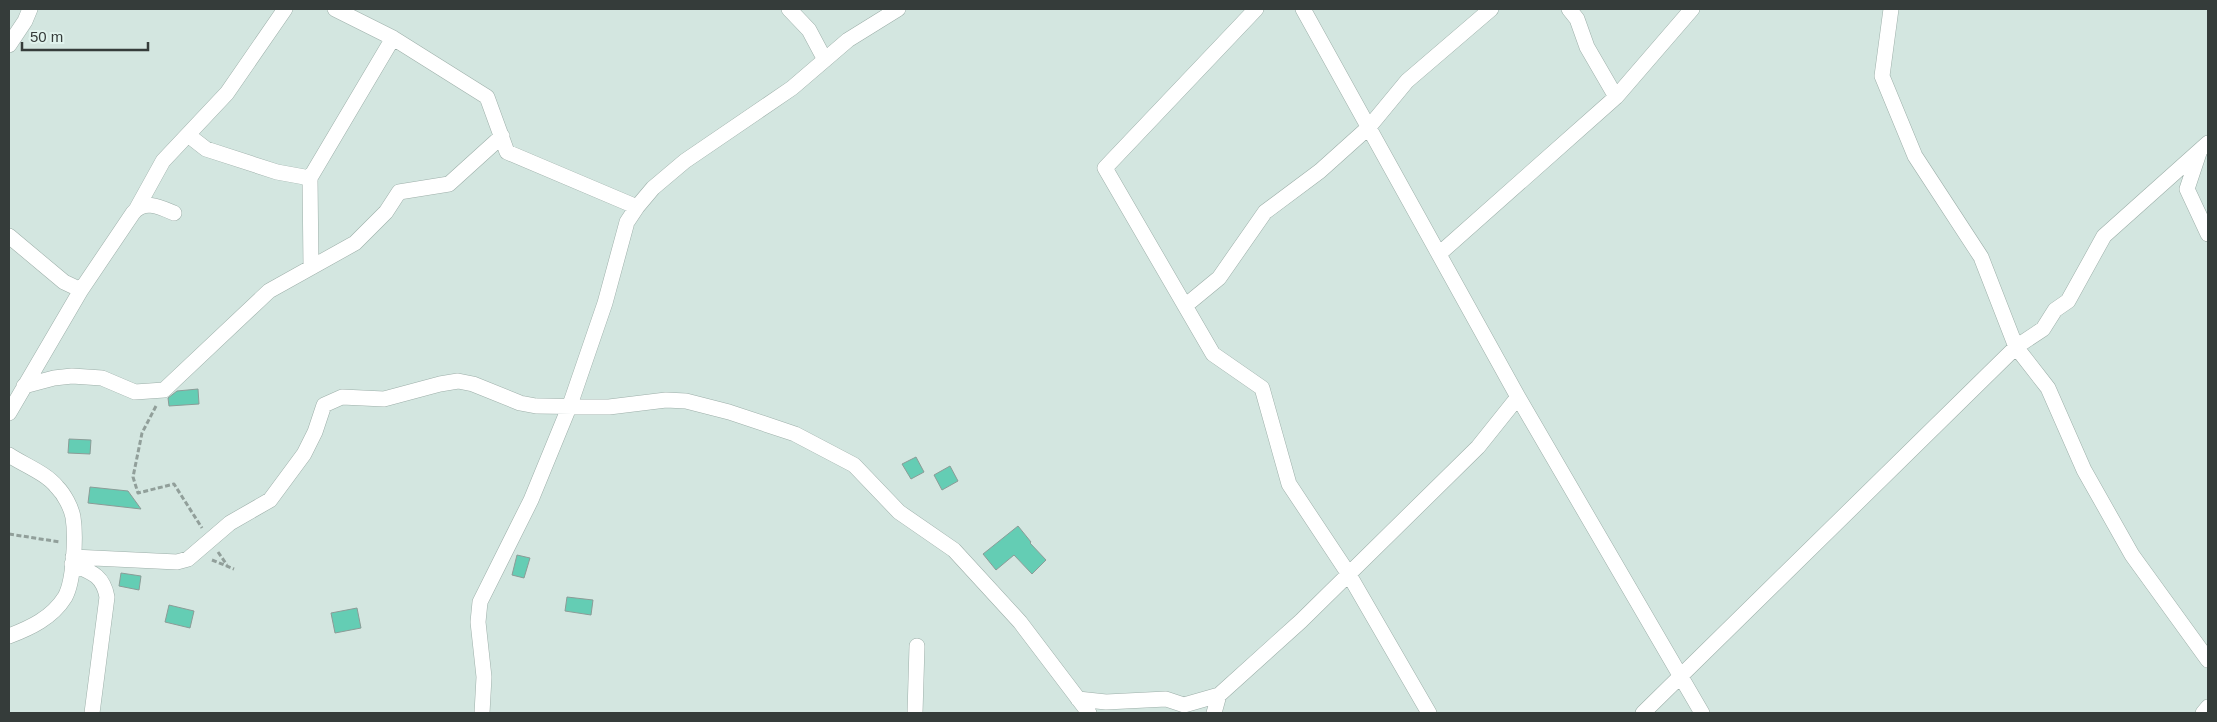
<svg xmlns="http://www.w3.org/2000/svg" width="2217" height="722" font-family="Arial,sans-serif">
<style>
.building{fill:#64cdb4;stroke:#8b9c97}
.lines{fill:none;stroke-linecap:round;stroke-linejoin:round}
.street-casing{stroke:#9dafa9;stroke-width:16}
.path{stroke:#919f9a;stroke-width:3;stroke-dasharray:5 2.5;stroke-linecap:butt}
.street{stroke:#fff;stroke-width:15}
</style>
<rect width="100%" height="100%" fill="#d3e6e0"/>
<path class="building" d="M 198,389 L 199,404 L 169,406 L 168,398 L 177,391 Z
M 69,439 L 91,440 L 90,454 L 68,453 Z
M 916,457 L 924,472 L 911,479 L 902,464 Z
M 950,466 L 958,481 L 942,490 L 934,475 Z
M 90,487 L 128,491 L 141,509 L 88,503 Z
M 1018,526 L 1031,542 L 1030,543 L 1046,560 L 1032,574 L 1014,555 L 996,570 L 983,554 Z
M 517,555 L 530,558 L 524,578 L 512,575 Z
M 121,573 L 141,576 L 139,590 L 119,586 Z
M 567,597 L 593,600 L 591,615 L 565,611 Z
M 169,605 L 194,611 L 190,628 L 165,622 Z
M 357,608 L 361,628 L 335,633 L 331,613 Z"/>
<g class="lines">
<g class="street-casing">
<path id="street" d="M 335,9 L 393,38 L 487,97 L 507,152 L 637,207
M 789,9 L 809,30 L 825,60
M 1256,9 L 1105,168 L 1213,354 L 1262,388 L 1289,484 L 1348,573 L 1429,713
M 1303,9 L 1518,397 L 1702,713
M 1569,9 L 1577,19 L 1587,47 L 1616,97
M 1891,9 L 1882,76 L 1915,156 L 1981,257 L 2016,347 L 2048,388 L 2084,470 L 2132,555 L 2208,660
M 9,45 L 25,21 L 30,9
M 188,135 L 206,149 L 277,172 L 310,178
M 2199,153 L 2187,189 L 2208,234
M 137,208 L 163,161 L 227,93 L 285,9
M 9,236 L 64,282 L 81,290
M 1439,254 L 1616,97 L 1692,9
M 311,267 L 310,178 L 393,38
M 1185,306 L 1219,278 L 1265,212 L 1320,171 L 1369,127 L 1407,81 L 1491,9
M 24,386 L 54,378 L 72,376 L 102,378 L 135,392 L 164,390 L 269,291 L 355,243 L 386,212 L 399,192 L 449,184 L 502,136
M 9,413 L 81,290 L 133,213 C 144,199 160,207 174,213
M 9,455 C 24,465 46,473 57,487 C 64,494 71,507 73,517 C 76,536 74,581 65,597 C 52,618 30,628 9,636
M 73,557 L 177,562 L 188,559 L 230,523 L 270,500 L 304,454 L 315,432 L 324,405 L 342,397 L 384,399 L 440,384 L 458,381 L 473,384 L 520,403 L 536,406 L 609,407 L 666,400 L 686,401 L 729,412 L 795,434 L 854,465 L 899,512 L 954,550 L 1020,622 L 1089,713
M 72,564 C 91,572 103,575 107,597 L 92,713
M 1078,699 L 1106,702 L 1166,699 L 1184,705 L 1219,695 L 1301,621 L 1478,447 L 1518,397
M 482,713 L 484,677 L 478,622 L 480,602 L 531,500 L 570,405 L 605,303 L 627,222 L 637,207 L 653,188 L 685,161 L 792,88 L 848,40 L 898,9
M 915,713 L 917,646
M 1214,713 L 1219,695
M 1643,713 L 2016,347 L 2043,329 L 2055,310 L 2068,301 L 2104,236 L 2208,143
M 2203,713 L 2208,707"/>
</g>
<path class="path" d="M 156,406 L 142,433 L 133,477 L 138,493 L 174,484 L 202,528
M 9,534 L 60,542
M 218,552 L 227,565
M 212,560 L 234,569"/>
<use href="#street" class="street"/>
</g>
<rect width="2217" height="722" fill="none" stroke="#353c3a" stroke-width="20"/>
<path d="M22 42v8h126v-8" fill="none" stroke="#353c3a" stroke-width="2.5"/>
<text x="30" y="42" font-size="15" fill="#353c3a" stroke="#e0f3ed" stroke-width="4" paint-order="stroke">50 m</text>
</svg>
